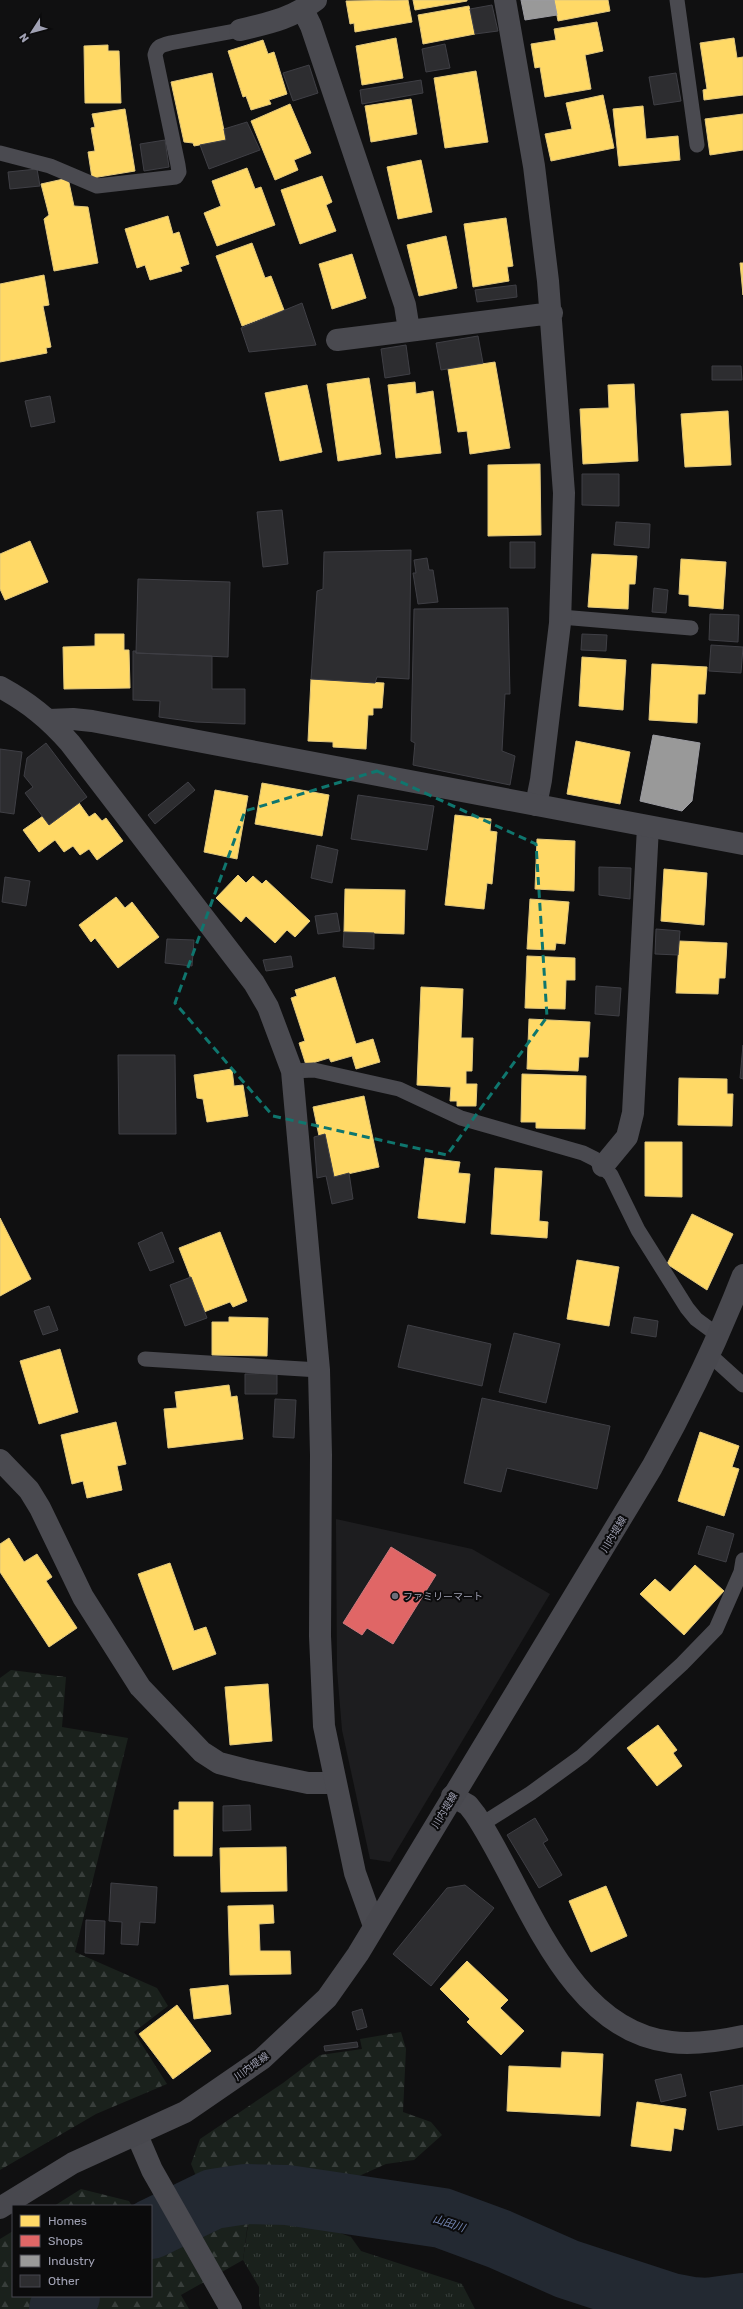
<svg xmlns="http://www.w3.org/2000/svg" width="743" height="2309" font-family="Rubik,'Noto Sans JP',sans-serif">
<style>
.built{fill:#1d1d1f}
.grass{fill:url(#grass-tufts)}
.forest{fill:url(#forest-firs)}
.homes{fill:#ffd966;stroke:#e2c87d}
.shops{fill:#e06666;stroke:#cd787d}
.industry{fill:#999;stroke:#9b9ba1}
.lines{fill:none;stroke-linecap:round;stroke-linejoin:round}
.river{stroke:#232932;stroke-width:60}
.building{fill:#2d2d30;stroke:#3f3f45}
.service{stroke:#4a4a50;stroke-width:15}
.minor{stroke:#4a4a50;stroke-width:22}
.tertiary{stroke:#4a4a50;stroke-width:22}
.secondary{stroke:#48484e;stroke-width:22}
.marked{fill:none;stroke:#0f766e;stroke-width:3;stroke-dasharray:8 5;stroke-linejoin:round}
.poi-dot{fill:#6e6e7a;stroke:#0b0b0c;stroke-width:1.5}
.labels{text-anchor:middle;stroke-width:4;stroke-linejoin:round;paint-order:stroke}
.street-label{font-size:10px;fill:#a0a1b3;stroke:#0b0b0c}
.poi-label{font-size:10px;fill:#a0a1b3;stroke:#0b0b0c;text-anchor:start}
.water-label{font-size:11px;font-style:italic;fill:#7385b2;stroke:#0b0b0c}
</style>
<defs>
<pattern id="grass-tufts" width="24" height="20" patternUnits="userSpaceOnUse"><rect width="24" height="20" fill="#1a211c"/><path d="M3 7l-1-3M5 7V3M7 7l1-3M15 17l-1-3M17 17v-4M19 17l1-3" fill="none" stroke="#383e3b"/></pattern>
<pattern id="forest-firs" width="22" height="20" patternUnits="userSpaceOnUse"><rect width="22" height="20" fill="#1a211c"/><path d="M5 1l3.5 6h-7zM16 11l3.5 6h-7z" fill="#383e3b"/></pattern>
</defs>
<rect width="100%" height="100%" fill="#101011"/>
<path class="built" d="M 336,1519 L 472,1549 L 550,1594 L 390,1862 L 370,1859 L 342,1730 L 337,1670 Z"/>
<path class="grass" d="M 249,2218 L 305,2220 L 351,2237 L 361,2251 L 462,2284 L 475,2309 L 261,2309 L 259,2305 L 259,2287 L 243,2260 Z"/>
<path class="forest" d="M 11,1670 L 66,1677 L 62,1727 L 128,1738 L 75,1952 L 157,1988 L 168,2006 L 134,2032 L 167,2084 L 96,2114 L 0,2170 L 0,1678 Z
M 401,2032 L 406,2049 L 403,2112 L 431,2122 L 442,2135 L 414,2160 L 386,2164 L 350,2180 L 253,2183 L 243,2260 L 181,2295 L 189,2309 L 0,2309 L 0,2239 L 13,2231 L 13,2296 L 151,2296 L 151,2206 L 144,2206 L 196,2176 L 191,2164 L 200,2139 L 283,2083 L 320,2055 L 362,2049 L 360,2039 Z
M 81,2189 L 129,2201 L 132,2206 L 54,2206 Z"/>
<path class="homes" d="M 408,0 L 412,22 L 355,32 L 354,23 L 350,24 L 346,1 Z
M 413,0 L 467,0 L 467,1 L 415,10 Z
M 554,0 L 608,0 L 610,11 L 558,21 Z
M 469,6 L 475,34 L 423,44 L 418,15 Z
M 597,22 L 603,51 L 585,55 L 591,89 L 545,97 L 540,67 L 535,68 L 531,44 L 556,40 L 554,29 Z
M 396,38 L 403,78 L 362,85 L 356,46 Z
M 734,38 L 737,58 L 743,57 L 743,95 L 704,100 L 703,90 L 707,89 L 700,43 Z
M 263,40 L 268,54 L 274,52 L 287,94 L 269,100 L 271,104 L 251,110 L 246,96 L 243,97 L 228,51 Z
M 108,45 L 108,51 L 119,51 L 121,103 L 85,103 L 84,46 Z
M 476,71 L 488,142 L 445,148 L 434,78 Z
M 212,73 L 226,140 L 194,146 L 193,143 L 184,142 L 171,82 Z
M 603,95 L 614,148 L 551,161 L 545,134 L 572,129 L 566,103 Z
M 411,99 L 417,134 L 371,142 L 365,106 Z
M 290,104 L 311,153 L 294,160 L 298,170 L 275,180 L 251,121 Z
M 643,106 L 646,139 L 678,136 L 680,160 L 619,166 L 613,109 Z
M 125,109 L 135,171 L 92,178 L 88,152 L 95,151 L 91,128 L 95,127 L 92,114 Z
M 743,114 L 743,150 L 710,155 L 705,119 Z
M 421,160 L 432,212 L 398,219 L 387,167 Z
M 247,168 L 255,189 L 261,187 L 275,225 L 217,246 L 204,213 L 221,206 L 212,181 Z
M 322,176 L 332,202 L 326,205 L 336,231 L 300,244 L 281,190 Z
M 68,178 L 74,206 L 88,207 L 98,263 L 54,271 L 44,219 L 49,215 L 41,184 Z
M 168,216 L 173,234 L 179,232 L 189,264 L 180,267 L 182,271 L 150,280 L 145,265 L 137,268 L 125,229 Z
M 506,218 L 513,266 L 507,267 L 509,281 L 473,287 L 464,224 Z
M 446,236 L 457,288 L 419,296 L 407,245 Z
M 252,243 L 265,278 L 271,276 L 284,310 L 242,326 L 216,256 Z
M 352,254 L 366,298 L 332,309 L 319,264 Z
M 740,263 L 743,263 L 743,295 Z
M 44,275 L 49,305 L 43,306 L 51,347 L 46,348 L 47,353 L 0,362 L 0,284 Z
M 495,362 L 510,448 L 470,454 L 467,431 L 458,432 L 448,369 Z
M 369,378 L 381,454 L 338,461 L 327,384 Z
M 415,382 L 416,394 L 433,391 L 441,453 L 396,458 L 388,385 Z
M 634,384 L 638,461 L 583,464 L 580,409 L 609,408 L 608,385 Z
M 307,385 L 322,452 L 280,461 L 265,393 Z
M 728,411 L 731,465 L 685,467 L 681,414 Z
M 540,464 L 541,535 L 488,536 L 488,465 Z
M 30,541 L 48,582 L 5,600 L 0,589 L 0,554 Z
M 592,554 L 637,556 L 635,584 L 629,584 L 628,609 L 588,607 Z
M 681,559 L 726,562 L 723,609 L 689,606 L 689,595 L 679,594 Z
M 95,634 L 124,634 L 124,650 L 129,650 L 130,688 L 64,689 L 63,647 L 95,646 Z
M 582,657 L 626,660 L 623,710 L 579,706 Z
M 652,664 L 707,667 L 705,694 L 698,694 L 697,723 L 649,720 Z
M 311,679 L 384,683 L 382,708 L 373,708 L 373,715 L 368,715 L 366,749 L 333,747 L 333,742 L 308,741 Z
M 576,741 L 630,752 L 620,804 L 567,794 Z
M 262,783 L 329,795 L 322,836 L 255,824 Z
M 215,790 L 248,796 L 237,859 L 204,852 Z
M 79,803 L 89,817 L 95,813 L 102,821 L 106,818 L 123,841 L 97,860 L 89,849 L 80,855 L 73,846 L 64,852 L 55,840 L 39,852 L 23,830 L 43,816 L 49,825 Z
M 455,815 L 491,819 L 490,831 L 497,832 L 492,884 L 487,883 L 484,909 L 445,905 Z
M 537,839 L 575,841 L 574,891 L 535,889 Z
M 664,869 L 707,873 L 704,925 L 661,921 Z
M 238,875 L 246,883 L 253,876 L 262,884 L 266,880 L 310,921 L 295,937 L 287,930 L 275,943 L 246,916 L 241,922 L 216,898 Z
M 345,889 L 405,890 L 404,934 L 344,932 Z
M 116,897 L 125,908 L 132,902 L 159,937 L 118,968 L 95,938 L 91,942 L 79,925 Z
M 530,899 L 569,902 L 565,944 L 556,943 L 555,950 L 527,949 Z
M 679,941 L 727,943 L 725,978 L 719,978 L 718,994 L 676,993 Z
M 527,956 L 575,958 L 575,980 L 566,980 L 565,1009 L 525,1008 Z
M 335,977 L 356,1044 L 373,1039 L 380,1062 L 356,1069 L 352,1056 L 331,1062 L 329,1058 L 306,1065 L 299,1043 L 305,1041 L 291,998 L 297,996 L 295,990 Z
M 421,987 L 463,989 L 461,1038 L 473,1038 L 472,1071 L 466,1071 L 466,1084 L 477,1084 L 476,1106 L 457,1106 L 457,1101 L 450,1101 L 451,1087 L 417,1085 Z
M 529,1019 L 590,1022 L 588,1057 L 579,1057 L 578,1071 L 527,1069 Z
M 232,1069 L 234,1086 L 243,1085 L 248,1116 L 207,1122 L 203,1099 L 197,1098 L 194,1075 Z
M 522,1074 L 586,1076 L 585,1129 L 536,1128 L 536,1122 L 521,1122 Z
M 679,1078 L 727,1079 L 727,1094 L 733,1094 L 732,1126 L 678,1125 Z
M 364,1096 L 379,1167 L 334,1177 L 325,1134 L 319,1136 L 313,1107 Z
M 645,1142 L 682,1142 L 682,1197 L 645,1196 Z
M 425,1158 L 460,1162 L 458,1173 L 470,1174 L 465,1223 L 418,1218 Z
M 495,1168 L 542,1171 L 539,1221 L 548,1222 L 547,1238 L 491,1234 Z
M 692,1214 L 733,1234 L 707,1290 L 667,1264 Z
M 0,1218 L 31,1279 L 0,1296 Z
M 220,1232 L 247,1301 L 233,1307 L 230,1302 L 204,1312 L 179,1248 Z
M 577,1260 L 619,1267 L 609,1326 L 567,1319 Z
M 229,1317 L 268,1318 L 267,1356 L 212,1355 L 212,1322 L 229,1322 Z
M 60,1349 L 78,1412 L 39,1424 L 20,1361 Z
M 229,1385 L 231,1397 L 237,1396 L 243,1439 L 168,1448 L 164,1409 L 177,1408 L 175,1392 Z
M 116,1422 L 126,1464 L 117,1466 L 122,1490 L 87,1498 L 83,1481 L 72,1484 L 61,1435 Z
M 700,1432 L 739,1446 L 732,1467 L 739,1469 L 724,1516 L 678,1501 Z
M 9,1538 L 24,1562 L 37,1554 L 52,1577 L 46,1581 L 77,1628 L 49,1647 L 0,1572 L 0,1544 Z
M 170,1563 L 194,1631 L 206,1627 L 216,1654 L 173,1670 L 138,1574 Z
M 695,1565 L 724,1591 L 684,1635 L 640,1594 L 655,1579 L 670,1592 Z
M 268,1684 L 272,1741 L 230,1745 L 225,1687 Z
M 658,1725 L 677,1750 L 673,1753 L 682,1766 L 657,1786 L 627,1748 Z
M 179,1802 L 213,1802 L 212,1856 L 174,1856 L 174,1810 L 179,1810 Z
M 286,1847 L 287,1891 L 221,1892 L 220,1848 Z
M 606,1886 L 627,1936 L 591,1952 L 569,1901 Z
M 273,1905 L 274,1923 L 259,1924 L 260,1951 L 290,1951 L 291,1974 L 230,1975 L 228,1906 Z
M 467,1961 L 508,2000 L 500,2008 L 524,2031 L 501,2055 L 467,2022 L 470,2019 L 440,1989 Z
M 228,1985 L 231,2014 L 194,2019 L 190,1989 Z
M 177,2005 L 211,2051 L 173,2079 L 139,2034 Z
M 562,2052 L 603,2054 L 600,2116 L 507,2111 L 509,2066 L 561,2068 Z
M 637,2102 L 686,2109 L 683,2130 L 674,2128 L 671,2151 L 631,2146 Z"/>
<path class="shops" d="M 391,1547 L 436,1575 L 393,1644 L 367,1628 L 362,1635 L 343,1623 Z"/>
<path class="industry" d="M 521,0 L 554,0 L 557,15 L 525,20 Z
M 653,735 L 700,743 L 692,801 L 682,811 L 640,801 Z"/>
<g class="lines">
<path class="river" d="M 151,2229 L 213,2199 L 246,2194 L 287,2195 L 442,2218 L 499,2239 L 567,2269 L 671,2303 L 692,2307 L 707,2308 L 743,2303
M 59,2309 L 70,2296"/>
</g>
<path class="building" d="M 492,5 L 498,31 L 475,34 L 470,9 Z
M 445,44 L 450,68 L 426,72 L 422,49 Z
M 309,65 L 318,93 L 293,101 L 283,73 Z
M 676,73 L 681,101 L 654,105 L 649,77 Z
M 421,80 L 423,93 L 362,104 L 360,90 Z
M 247,122 L 260,150 L 209,169 L 200,145 L 226,140 L 224,129 Z
M 165,140 L 169,167 L 144,171 L 140,144 Z
M 37,169 L 40,186 L 10,189 L 8,172 Z
M 516,285 L 517,297 L 477,302 L 475,290 Z
M 302,303 L 316,345 L 249,352 L 241,328 Z
M 478,336 L 483,363 L 441,370 L 436,343 Z
M 406,345 L 410,374 L 385,378 L 381,349 Z
M 712,366 L 741,366 L 742,380 L 712,380 Z
M 50,396 L 55,422 L 31,427 L 25,401 Z
M 582,474 L 619,474 L 619,506 L 582,505 Z
M 282,510 L 288,564 L 263,567 L 257,512 Z
M 616,522 L 650,524 L 649,548 L 614,545 Z
M 510,542 L 535,542 L 535,568 L 510,568 Z
M 411,550 L 409,679 L 377,677 L 375,683 L 311,679 L 317,591 L 323,589 L 324,552 Z
M 427,558 L 429,570 L 433,570 L 438,602 L 418,604 L 413,573 L 416,573 L 414,560 Z
M 138,579 L 230,582 L 228,657 L 136,653 Z
M 654,588 L 668,590 L 666,613 L 652,612 Z
M 508,608 L 510,694 L 505,694 L 502,751 L 515,756 L 510,785 L 413,765 L 415,743 L 411,741 L 414,609 Z
M 710,614 L 739,615 L 738,642 L 709,640 Z
M 582,634 L 607,635 L 606,651 L 581,650 Z
M 711,645 L 743,647 L 741,673 L 709,671 Z
M 133,651 L 136,651 L 136,653 L 212,656 L 212,689 L 245,689 L 245,724 L 196,722 L 159,717 L 160,701 L 133,700 Z
M 46,743 L 87,797 L 49,825 L 25,793 L 33,787 L 24,776 L 27,758 Z
M 0,749 L 22,752 L 14,814 L 0,812 Z
M 188,782 L 195,790 L 155,824 L 148,815 Z
M 358,795 L 434,806 L 427,850 L 351,839 Z
M 317,845 L 338,850 L 332,883 L 311,878 Z
M 599,867 L 631,868 L 630,899 L 599,895 Z
M 5,877 L 30,881 L 26,906 L 2,902 Z
M 337,913 L 340,931 L 318,934 L 315,916 Z
M 656,929 L 680,931 L 678,955 L 655,954 Z
M 344,932 L 374,933 L 374,949 L 343,947 Z
M 167,939 L 194,940 L 192,966 L 165,963 Z
M 291,956 L 293,967 L 266,971 L 263,960 Z
M 596,986 L 621,988 L 619,1016 L 595,1014 Z
M 743,1045 L 743,1079 L 740,1078 Z
M 118,1055 L 175,1055 L 176,1134 L 119,1134 Z
M 325,1134 L 334,1177 L 349,1173 L 353,1199 L 332,1204 L 326,1176 L 317,1178 L 314,1137 Z
M 162,1232 L 174,1262 L 150,1271 L 138,1243 Z
M 191,1277 L 207,1318 L 185,1326 L 170,1285 Z
M 49,1306 L 58,1330 L 43,1335 L 34,1311 Z
M 634,1317 L 658,1321 L 656,1337 L 631,1333 Z
M 408,1325 L 491,1344 L 482,1386 L 398,1367 Z
M 514,1333 L 560,1344 L 546,1403 L 499,1392 Z
M 277,1373 L 277,1394 L 245,1394 L 245,1374 Z
M 482,1398 L 610,1426 L 597,1489 L 507,1468 L 501,1492 L 464,1483 Z
M 275,1399 L 296,1400 L 294,1438 L 273,1437 Z
M 707,1526 L 734,1534 L 726,1562 L 698,1554 Z
M 250,1805 L 251,1830 L 223,1831 L 223,1806 Z
M 535,1818 L 548,1840 L 543,1843 L 562,1875 L 539,1888 L 507,1835 Z
M 111,1883 L 157,1887 L 155,1923 L 140,1922 L 138,1945 L 121,1944 L 122,1922 L 109,1921 Z
M 465,1885 L 494,1908 L 431,1986 L 393,1954 L 447,1888 Z
M 86,1920 L 105,1921 L 104,1954 L 85,1953 Z
M 362,2009 L 367,2027 L 357,2030 L 352,2012 Z
M 357,2042 L 358,2047 L 325,2051 L 324,2046 Z
M 681,2074 L 686,2096 L 661,2102 L 655,2080 Z
M 743,2085 L 743,2125 L 718,2130 L 710,2092 Z"/>
<g class="lines">
<path class="service" d="M 677,0 L 697,145
M 0,153 L 50,166 L 97,186 L 176,177 L 179,172 L 178,165 L 155,55 C 157,46 162,45 170,43 L 240,30
M 561,617 L 691,628
M 292,1071 L 314,1070 L 399,1089 L 461,1118 L 583,1153 L 595,1159 L 611,1175 L 638,1230 L 687,1308 L 696,1319 L 719,1336
M 710,1355 L 743,1385
M 145,1359 L 319,1370
M 482,1824 L 531,1793 L 582,1756 L 682,1664 L 716,1629 L 741,1572 L 743,1560"/>
<path class="minor" d="M 505,0 L 534,166 L 548,281 L 564,493 L 560,623 L 541,780 L 536,805
M 303,10 L 311,26 L 405,305 L 409,330
M 240,30 C 269,23 291,19 316,0
M 337,340 L 552,313
M 603,1166 L 627,1137 L 633,1113 L 648,827
M 0,1460 L 29,1490 L 40,1508 L 83,1597 L 140,1687 L 202,1752 L 219,1763 L 246,1770 L 308,1783 L 334,1783
M 452,1796 L 468,1805 L 475,1814 C 526,1890 565,2030 671,2042 C 694,2045 720,2041 743,2036"/>
<path class="tertiary" d="M 0,687 C 29,703 48,718 70,743 L 254,983 L 268,1007 L 292,1071 L 319,1370 L 321,1455 L 320,1636 L 324,1726 L 355,1873 L 374,1926
M 49,720 L 73,719 L 92,721 L 743,844
M 137,2135 L 152,2170 L 231,2309"/>
<path class="secondary" d="M 0,2208 L 73,2163 L 185,2112 L 262,2059 L 327,1998 L 358,1954 L 652,1467 C 687,1404 717,1342 743,1275"/>
</g>
<path class="marked" d="M 377,771 L 536,844 L 547,1017 L 447,1155 L 273,1116 L 175,1003 L 245,811 Z"/>
<circle class="poi-dot" cx="395" cy="1596" r="4"/>
<g class="labels">
<g class="street-label">
<text transform="translate(613 1534) rotate(-59)" y="4">川内堤線</text>
<text transform="translate(444 1810) rotate(-59)" y="4">川内堤線</text>
<text transform="translate(251 2066) rotate(-36)" y="4">川内堤線</text>
</g>
<g class="poi-label">
<text x="403" y="1600">ファミリーマート</text>
</g>
<g class="water-label">
<text transform="translate(449 2223) rotate(18)" y="4">山田川</text>
</g>
</g>
<rect x="12" y="2205" width="140" height="92" fill="#0b0b0c" stroke="#47474f"/>
<rect x="20" y="2215" width="20" height="12" fill="#ffd966" stroke="#47474f"/>
<text x="48" y="2225" font-size="12" fill="#a0a1b3">Homes</text>
<rect x="20" y="2235" width="20" height="12" fill="#e06666" stroke="#47474f"/>
<text x="48" y="2245" font-size="12" fill="#a0a1b3">Shops</text>
<rect x="20" y="2255" width="20" height="12" fill="#999999" stroke="#47474f"/>
<text x="48" y="2265" font-size="12" fill="#a0a1b3">Industry</text>
<rect x="20" y="2275" width="20" height="12" fill="#2d2d30" stroke="#47474f"/>
<text x="48" y="2285" font-size="12" fill="#a0a1b3">Other</text>
<g transform="translate(32 32) rotate(234)" stroke="#0b0b0c" stroke-width="3" paint-order="stroke">
<path d="M0-3L7 15L0 10L-7 15Z" fill="#a0a1b3"/>
<text y="-6" font-size="11" font-weight="bold" text-anchor="middle" fill="#a0a1b3">N</text>
</g>
</svg>
